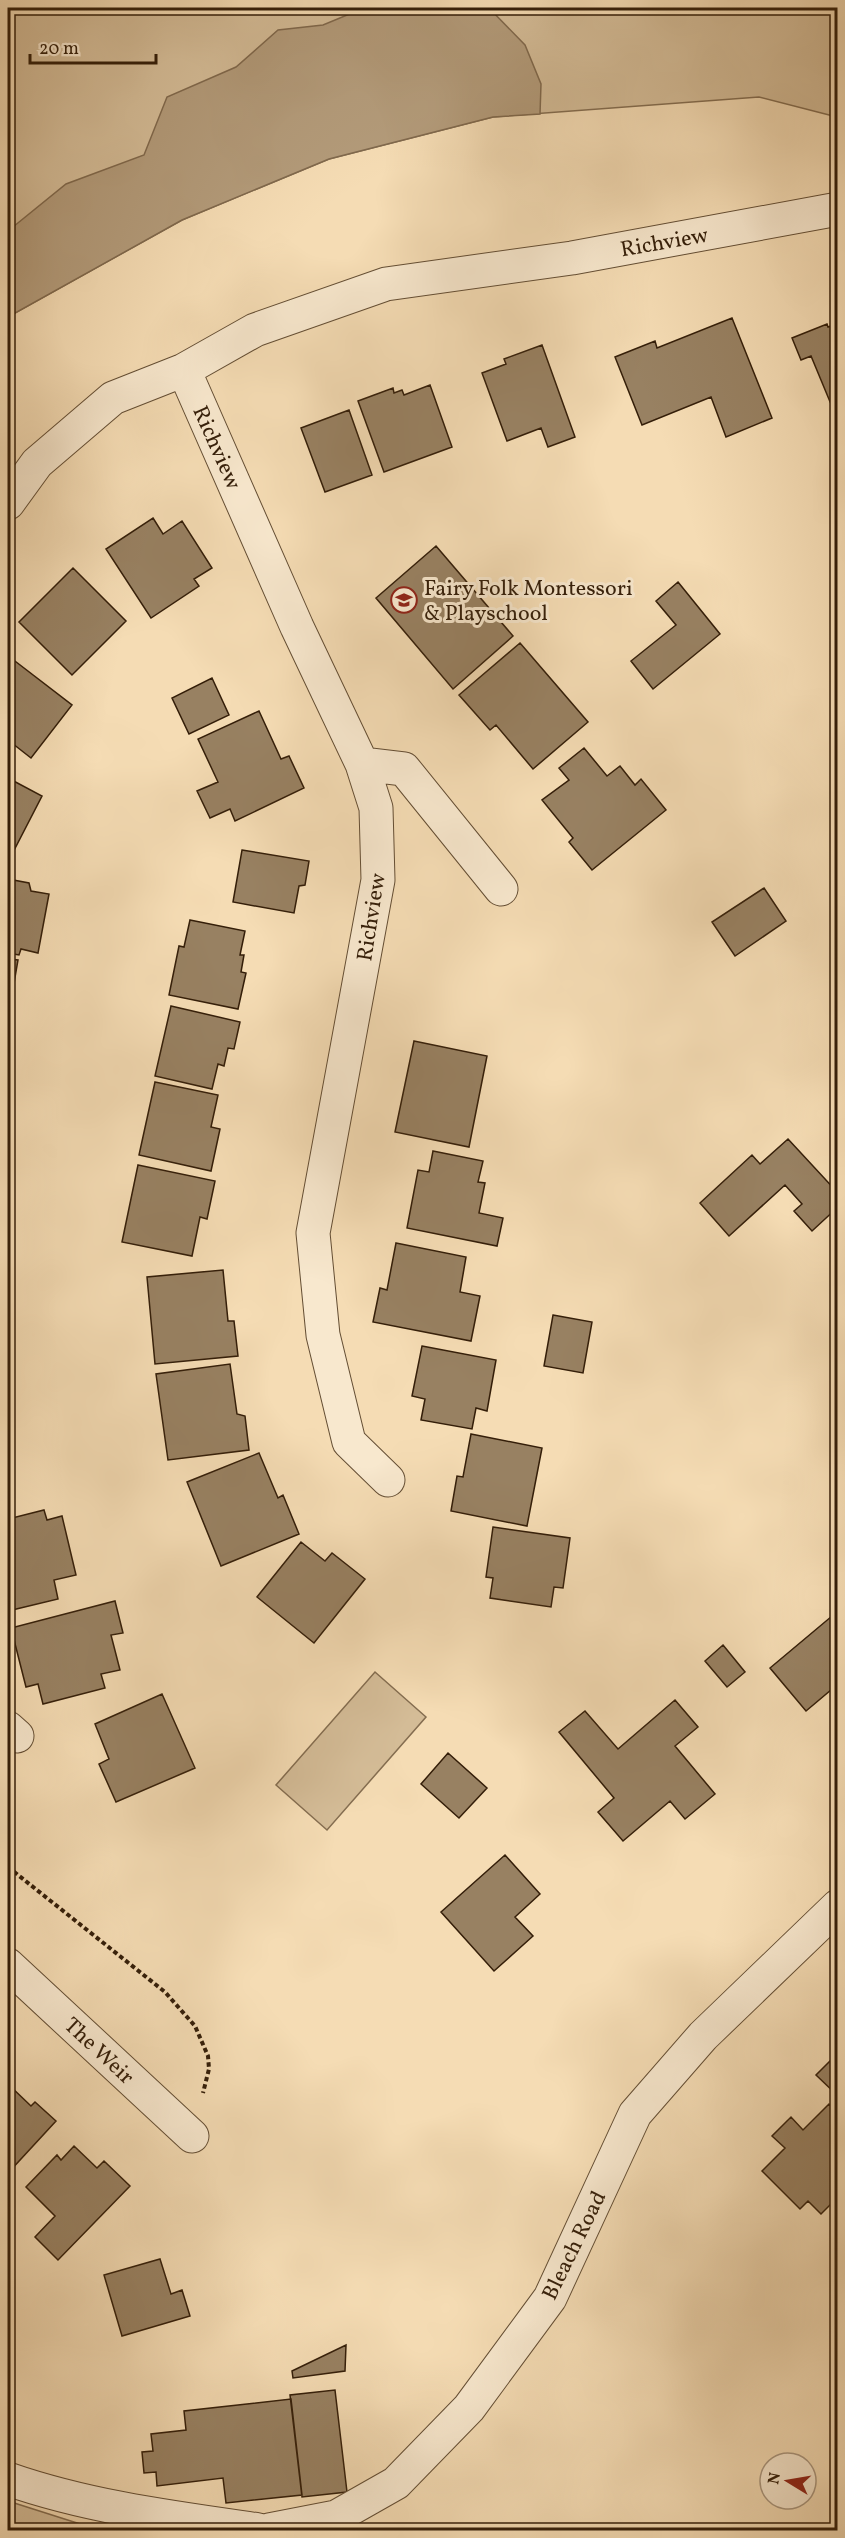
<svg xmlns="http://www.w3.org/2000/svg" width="845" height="2538" font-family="Vollkorn,serif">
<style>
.green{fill:#d4bc97;stroke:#846d50;stroke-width:1.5}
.water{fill:#b39b7a;stroke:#80694d;stroke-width:1.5}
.building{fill:#988162;stroke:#341e09;stroke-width:1.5}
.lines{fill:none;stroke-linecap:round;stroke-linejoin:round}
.minor-casing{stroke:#644e34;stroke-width:35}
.path{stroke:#341e09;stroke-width:4;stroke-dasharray:4.5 3;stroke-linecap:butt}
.minor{stroke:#f8e8ce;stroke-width:33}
.labels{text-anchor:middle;stroke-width:6;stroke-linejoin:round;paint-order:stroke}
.street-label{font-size:22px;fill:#341e09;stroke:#f8e8ce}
.poi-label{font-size:22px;fill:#341e09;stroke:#f8e8ce;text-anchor:start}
</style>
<rect width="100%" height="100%" fill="#f5dcb4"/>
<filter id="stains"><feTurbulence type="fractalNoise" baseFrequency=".00333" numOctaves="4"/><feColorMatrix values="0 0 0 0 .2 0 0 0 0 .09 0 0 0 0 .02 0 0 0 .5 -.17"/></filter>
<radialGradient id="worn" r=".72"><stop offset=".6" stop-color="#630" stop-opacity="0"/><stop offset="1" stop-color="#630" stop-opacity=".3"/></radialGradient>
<path class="green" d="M 8,8 L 837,8 L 837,117 L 759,97 L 493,117 L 329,159 L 182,220 L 8,317 Z
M 375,1672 L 426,1717 L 327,1830 L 276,1785 Z
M 8,2501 L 99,2530 L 8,2530 Z"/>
<path class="water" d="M 364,8 L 489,8 L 525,45 L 541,84 L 540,114 L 493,117 L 329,159 L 182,220 L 8,317 L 8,231 L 66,184 L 144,155 L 167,97 L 236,67 L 278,30 L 323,25 Z"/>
<path class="building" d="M 732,318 L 772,418 L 726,437 L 711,397 L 642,425 L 615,357 L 655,341 L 657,348 Z
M 827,324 L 828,327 L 838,324 L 838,408 L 833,409 L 811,356 L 801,360 L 792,338 Z
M 542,345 L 575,437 L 548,447 L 541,428 L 507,441 L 482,373 L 506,364 L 504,359 Z
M 430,385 L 452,447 L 384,472 L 358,401 L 393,388 L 394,393 L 402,390 L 404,395 Z
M 349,410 L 372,475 L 325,492 L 301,428 Z
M 153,518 L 163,534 L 182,521 L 212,568 L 194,579 L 199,586 L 151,618 L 106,549 Z
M 436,546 L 513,636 L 453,689 L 376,598 Z
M 73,568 L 126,621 L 72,675 L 19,622 Z
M 678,582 L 720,634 L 653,689 L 631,661 L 676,625 L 656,601 Z
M 520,643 L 588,722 L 533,769 L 496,725 L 490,730 L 459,695 Z
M 11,658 L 72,705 L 31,758 L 8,740 L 8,662 Z
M 212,678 L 229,715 L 189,734 L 172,698 Z
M 259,711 L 281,759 L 289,756 L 304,788 L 235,821 L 230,809 L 210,818 L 197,791 L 218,782 L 198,739 Z
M 584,748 L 607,776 L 620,766 L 635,785 L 641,779 L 666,810 L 592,870 L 569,842 L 573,838 L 542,800 L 569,780 L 559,768 Z
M 8,778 L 42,796 L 9,860 L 8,859 Z
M 242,850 L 309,861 L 305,885 L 299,886 L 294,913 L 233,902 Z
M 8,879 L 29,883 L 31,891 L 49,894 L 38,953 L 21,949 L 19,955 L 8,953 Z
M 764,888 L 786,921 L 735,956 L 712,922 Z
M 190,920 L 245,931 L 240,955 L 244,955 L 241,972 L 246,973 L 238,1009 L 169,995 L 179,946 L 184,947 Z
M 8,959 L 18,960 L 8,1018 Z
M 171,1006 L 240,1022 L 234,1049 L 228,1048 L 224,1066 L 218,1064 L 212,1089 L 155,1076 Z
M 414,1041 L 487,1056 L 469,1147 L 395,1132 Z
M 155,1082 L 218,1095 L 211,1127 L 220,1129 L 211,1171 L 139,1155 Z
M 788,1139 L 838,1193 L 838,1207 L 812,1231 L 794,1211 L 802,1204 L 785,1185 L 729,1236 L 700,1203 L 752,1155 L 760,1164 Z
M 433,1151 L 483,1161 L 478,1182 L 485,1183 L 479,1213 L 503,1218 L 497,1246 L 407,1228 L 418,1170 L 429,1172 Z
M 138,1165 L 215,1181 L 207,1219 L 200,1217 L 192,1256 L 122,1242 Z
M 396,1243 L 466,1257 L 460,1292 L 480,1296 L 471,1341 L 373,1322 L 380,1288 L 387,1290 Z
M 223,1270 L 228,1321 L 234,1321 L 238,1356 L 155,1364 L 147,1277 Z
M 553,1315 L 592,1322 L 583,1373 L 544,1366 Z
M 422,1346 L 496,1360 L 487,1411 L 476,1408 L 472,1429 L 421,1420 L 425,1399 L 412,1396 Z
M 230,1364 L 237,1414 L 245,1416 L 249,1450 L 168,1460 L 156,1374 Z
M 471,1434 L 542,1448 L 527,1526 L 451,1511 L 457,1476 L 463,1477 Z
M 259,1453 L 278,1498 L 283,1495 L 299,1534 L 221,1566 L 187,1482 Z
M 44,1510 L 47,1520 L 62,1516 L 76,1575 L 54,1580 L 58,1599 L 8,1611 L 8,1519 Z
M 493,1527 L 570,1538 L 563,1588 L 554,1587 L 551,1607 L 490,1598 L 493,1578 L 486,1577 Z
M 301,1542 L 325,1561 L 332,1553 L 365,1579 L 314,1643 L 257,1597 Z
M 115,1601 L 123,1633 L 111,1635 L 120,1670 L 101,1674 L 105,1688 L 43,1704 L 38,1684 L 26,1687 L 11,1628 Z
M 838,1611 L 838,1673 L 835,1675 L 838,1684 L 806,1711 L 770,1668 Z
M 723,1645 L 745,1672 L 727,1687 L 705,1661 Z
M 162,1694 L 195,1768 L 116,1802 L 99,1764 L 109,1759 L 95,1724 Z
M 675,1700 L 698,1727 L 675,1746 L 715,1794 L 685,1819 L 670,1801 L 623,1841 L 598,1812 L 614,1798 L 559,1732 L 585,1711 L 618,1749 Z
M 448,1753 L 487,1788 L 459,1818 L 421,1784 Z
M 505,1855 L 540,1894 L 515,1917 L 533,1936 L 494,1971 L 441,1912 Z
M 838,2053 L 838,2096 L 816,2075 Z
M 8,2084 L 31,2106 L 35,2102 L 56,2121 L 8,2173 Z
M 829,2104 L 838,2113 L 838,2197 L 821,2214 L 808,2201 L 800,2209 L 762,2171 L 785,2148 L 772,2136 L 791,2117 L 803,2130 Z
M 74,2146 L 97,2168 L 104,2161 L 130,2186 L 58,2260 L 35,2237 L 55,2216 L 26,2187 L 57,2155 L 61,2160 Z
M 160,2259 L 171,2294 L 182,2290 L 190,2316 L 122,2336 L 104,2275 Z
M 346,2345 L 345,2371 L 293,2378 L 292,2371 Z
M 335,2390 L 347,2492 L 302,2497 L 290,2395 Z
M 291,2399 L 302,2495 L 226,2503 L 223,2478 L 157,2486 L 156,2472 L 144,2473 L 142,2452 L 153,2451 L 151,2434 L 186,2430 L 184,2411 Z"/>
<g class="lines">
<g class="minor-casing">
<path id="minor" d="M 184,370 L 297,627 L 362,764 L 376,808 L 378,880 L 313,1233 L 323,1335 L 349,1442 L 388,1480
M 8,503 L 37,463 L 113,398 L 184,370 L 255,330 L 386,284 L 572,258 L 838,209
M 362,764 L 404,769 L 501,889
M 8,1728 L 17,1736
M 8,1965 L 192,2136
M 8,2479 C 88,2507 175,2518 259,2530
M 269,2530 L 336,2517 L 396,2483 L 469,2408 L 550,2298 L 635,2114 L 703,2036 L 838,1906"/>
</g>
<path class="path" d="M 8,1867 L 165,1992 L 195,2026 L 208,2056 L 209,2069 L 203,2093"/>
<use href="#minor" class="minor"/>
</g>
<defs>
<g id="school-ring" transform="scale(1.35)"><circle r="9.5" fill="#f8e8ce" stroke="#8f2418" stroke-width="1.5"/><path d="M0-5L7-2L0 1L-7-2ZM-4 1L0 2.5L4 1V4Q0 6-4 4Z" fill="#8f2418"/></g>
</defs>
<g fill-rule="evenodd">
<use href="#school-ring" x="404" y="600"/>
</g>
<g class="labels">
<g class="street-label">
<text transform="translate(664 241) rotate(-10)" y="8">Richview</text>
<text transform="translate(218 447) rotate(66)" y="8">Richview</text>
<text transform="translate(370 917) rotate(-81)" y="8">Richview</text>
<text transform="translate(100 2050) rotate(43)" y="8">The Weir</text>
<text transform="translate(573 2245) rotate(-64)" y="8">Bleach Road</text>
</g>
<g class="poi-label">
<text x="424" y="595">Fairy Folk Montessori<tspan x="424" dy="25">&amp; Playschool</tspan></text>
</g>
</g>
<rect width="845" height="2538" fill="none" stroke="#f5dcb4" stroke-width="30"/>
<rect x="9" y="9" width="827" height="2520" fill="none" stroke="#341e09" stroke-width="3"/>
<rect x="15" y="15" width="815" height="2508" fill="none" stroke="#341e09" stroke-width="1.5"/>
<g transform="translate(788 2481) rotate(281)"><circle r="28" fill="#f8e8ce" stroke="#aa977f" stroke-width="1.5"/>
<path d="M0-4.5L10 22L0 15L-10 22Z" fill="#8f2418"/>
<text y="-9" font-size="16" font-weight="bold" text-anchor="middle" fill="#341e09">N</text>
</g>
<path d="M30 54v9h126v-9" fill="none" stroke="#341e09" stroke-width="3"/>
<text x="39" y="54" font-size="18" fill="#341e09" stroke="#f8e8ce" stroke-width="4.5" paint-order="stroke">20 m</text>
<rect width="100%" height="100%" filter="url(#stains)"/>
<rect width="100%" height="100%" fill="url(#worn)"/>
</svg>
